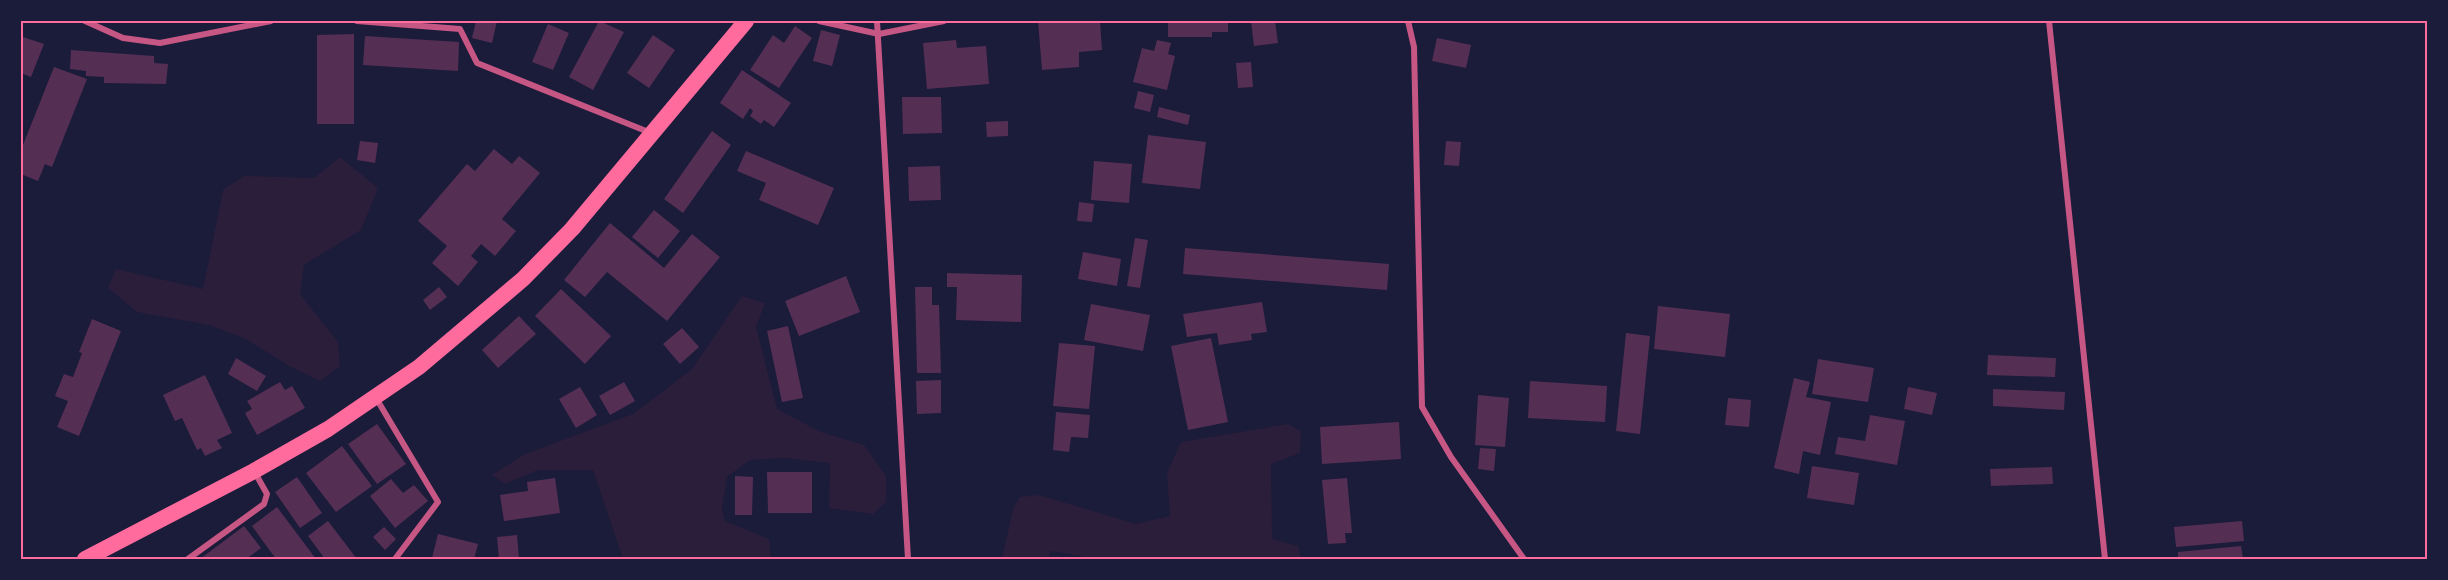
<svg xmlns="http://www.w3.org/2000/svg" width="2448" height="580" font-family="'Fira Sans',sans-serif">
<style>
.green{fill:#2a1e3b}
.building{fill:#542f53}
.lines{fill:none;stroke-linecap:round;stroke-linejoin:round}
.minor{stroke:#c65784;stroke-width:6}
.trunk{stroke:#ff6b9d;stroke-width:16}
.neatline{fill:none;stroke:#ff6b9d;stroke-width:2}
</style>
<rect width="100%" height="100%" fill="#1b1b3a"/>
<path class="green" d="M 340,157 L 378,188 L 361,230 L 304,265 L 300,294 L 338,342 L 340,366 L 320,381 L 289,366 L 246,339 L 209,325 L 137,312 L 108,288 L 116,269 L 203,289 L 223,190 L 244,176 L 314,178 Z
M 742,296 L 765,303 L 756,327 L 777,409 L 821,432 L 864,445 L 886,476 L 886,502 L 873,514 L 829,508 L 830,463 L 785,458 L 750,460 L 727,477 L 722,508 L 725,521 L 769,539 L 771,559 L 623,559 L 593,470 L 538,470 L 505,484 L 492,475 L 525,454 L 633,414 L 692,369 Z
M 1288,424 L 1301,431 L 1300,453 L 1271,464 L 1272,539 L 1298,546 L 1301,559 L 1097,559 L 1051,551 L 1048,559 L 1002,559 L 1013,509 L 1020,497 L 1039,495 L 1136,524 L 1170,516 L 1167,473 L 1181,442 Z"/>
<path class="building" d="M 476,21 L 497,21 L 492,43 L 472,38 Z
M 599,21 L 624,32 L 593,90 L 569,77 Z
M 1038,21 L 1100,21 L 1102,50 L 1079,52 L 1079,67 L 1042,70 Z
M 1168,21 L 1228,21 L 1228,32 L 1212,32 L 1212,37 L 1168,37 Z
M 1251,21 L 1275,21 L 1278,43 L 1254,46 Z
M 548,24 L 569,33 L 553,70 L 532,62 Z
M 795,26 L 812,38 L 779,88 L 750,70 L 773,35 L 784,43 Z
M 821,30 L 840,35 L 832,66 L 813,61 Z
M 354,34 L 354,124 L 317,124 L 317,35 Z
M 653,35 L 675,50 L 649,88 L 627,73 Z
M 365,36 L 459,42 L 458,71 L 363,65 Z
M 23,37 L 44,44 L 31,77 L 21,73 L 21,43 Z
M 1437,38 L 1471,45 L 1466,68 L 1432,61 Z
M 956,40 L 957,48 L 986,46 L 989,84 L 927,89 L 923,43 Z
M 1157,40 L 1171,43 L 1168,54 L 1175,56 L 1167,90 L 1133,82 L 1142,48 L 1154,51 Z
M 71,50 L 154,56 L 154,63 L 168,64 L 166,84 L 104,83 L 104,77 L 86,76 L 86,71 L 70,69 Z
M 1251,62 L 1253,87 L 1238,88 L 1236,63 Z
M 54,67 L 87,79 L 52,167 L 45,164 L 38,181 L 21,174 L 21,150 Z
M 742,70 L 791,103 L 774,127 L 764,120 L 761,124 L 750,116 L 753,111 L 750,108 L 743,119 L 720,103 Z
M 1138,91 L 1154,95 L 1150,112 L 1134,108 Z
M 902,97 L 941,97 L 942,133 L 903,134 Z
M 1159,107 L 1190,115 L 1188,125 L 1157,117 Z
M 1008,121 L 1008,136 L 987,137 L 986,122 Z
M 712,131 L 731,145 L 683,213 L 664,199 Z
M 1148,135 L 1206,142 L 1200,189 L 1142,183 Z
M 360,141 L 378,143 L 375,163 L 357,160 Z
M 1446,141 L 1461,142 L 1459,166 L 1444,165 Z
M 494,149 L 512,164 L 519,156 L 540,173 L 502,219 L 516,231 L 495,256 L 481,244 L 471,256 L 478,262 L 458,286 L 432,263 L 447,246 L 418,221 L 467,164 L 475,171 Z
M 746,151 L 834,188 L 818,225 L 759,200 L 766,183 L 737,171 Z
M 1094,161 L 1132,164 L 1129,203 L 1091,200 Z
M 940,166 L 941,200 L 909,201 L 908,167 Z
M 1079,202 L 1094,204 L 1092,222 L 1077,221 Z
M 654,210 L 680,231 L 658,258 L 632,237 Z
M 610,223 L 664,268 L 692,234 L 720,257 L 667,321 L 607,272 L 585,297 L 564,280 Z
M 1135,238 L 1148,240 L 1140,288 L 1127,286 Z
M 1185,248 L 1389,264 L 1387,290 L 1183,274 Z
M 1083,252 L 1121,259 L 1117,286 L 1078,279 Z
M 947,273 L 1022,275 L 1021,322 L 956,320 L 957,287 L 947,287 Z
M 846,276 L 860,312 L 799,336 L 785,301 Z
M 439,287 L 447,297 L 430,310 L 423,300 Z
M 915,287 L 932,287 L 932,305 L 939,305 L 941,373 L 917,373 Z
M 561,289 L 611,336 L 585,364 L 535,316 Z
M 1262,302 L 1267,332 L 1251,334 L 1252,340 L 1219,345 L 1217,333 L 1187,337 L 1183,314 Z
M 1091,304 L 1150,315 L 1143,351 L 1084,340 Z
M 1658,306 L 1730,314 L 1725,357 L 1654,349 Z
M 519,316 L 536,334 L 498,368 L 482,350 Z
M 92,319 L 121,331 L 79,436 L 57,427 L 68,401 L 55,396 L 64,374 L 73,377 L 82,353 L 79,352 Z
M 788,326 L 803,398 L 782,402 L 767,331 Z
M 682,328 L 699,347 L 680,364 L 663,344 Z
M 1626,333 L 1650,336 L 1640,434 L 1616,431 Z
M 1211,338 L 1228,422 L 1188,430 L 1171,346 Z
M 1059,343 L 1095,346 L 1089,409 L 1053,406 Z
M 1988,355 L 2056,358 L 2055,377 L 1987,375 Z
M 236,358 L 266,376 L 257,391 L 228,374 Z
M 1818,359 L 1874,368 L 1868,402 L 1812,394 Z
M 205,375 L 232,433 L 217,440 L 222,448 L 205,456 L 201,448 L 197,450 L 182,418 L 175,421 L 163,395 Z
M 1794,378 L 1810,382 L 1806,397 L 1831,402 L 1820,455 L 1803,451 L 1799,474 L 1774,468 Z
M 941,380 L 941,413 L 917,414 L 916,381 Z
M 1530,381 L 1607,386 L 1605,422 L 1528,418 Z
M 280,382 L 285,390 L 292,386 L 305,408 L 257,435 L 245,413 L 252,409 L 247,401 Z
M 624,382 L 635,401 L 610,415 L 599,396 Z
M 580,387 L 597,415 L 576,428 L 559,399 Z
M 1908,387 L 1937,393 L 1932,415 L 1904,409 Z
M 1993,389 L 2065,392 L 2064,410 L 1993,406 Z
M 1478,395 L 1509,398 L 1505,447 L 1475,445 Z
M 1728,398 L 1751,400 L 1749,427 L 1725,425 Z
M 1056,412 L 1090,415 L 1088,438 L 1071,437 L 1069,452 L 1053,450 Z
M 1870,415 L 1905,421 L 1897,465 L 1835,454 L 1838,437 L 1865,441 Z
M 1399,422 L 1401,459 L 1322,464 L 1320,427 Z
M 377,424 L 406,464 L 377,484 L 348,444 Z
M 342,446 L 372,486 L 336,512 L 306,473 Z
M 1480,448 L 1496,449 L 1494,471 L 1478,469 Z
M 1812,466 L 1859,473 L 1854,505 L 1807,498 Z
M 2052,467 L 2053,484 L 1991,486 L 1990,469 Z
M 767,472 L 812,472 L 812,513 L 768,513 Z
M 735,476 L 753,477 L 752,515 L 735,515 Z
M 297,477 L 322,513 L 300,528 L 275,492 Z
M 555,478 L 560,513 L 504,521 L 500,495 L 528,491 L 527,482 Z
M 1347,478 L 1352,533 L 1345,533 L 1346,543 L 1328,544 L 1322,480 Z
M 391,479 L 403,493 L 414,485 L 428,501 L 395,528 L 370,496 Z
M 277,507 L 316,559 L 276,559 L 252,526 Z
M 328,521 L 357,559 L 325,559 L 308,536 Z
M 2242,521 L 2244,541 L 2176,547 L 2174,527 Z
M 244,526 L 261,548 L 246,559 L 200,559 Z
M 384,527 L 396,539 L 385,550 L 373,537 Z
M 438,534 L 478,544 L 474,559 L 432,558 Z
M 517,535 L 519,559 L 499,559 L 497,537 Z
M 2241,546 L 2243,559 L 2178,559 L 2178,552 Z"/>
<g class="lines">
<path class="minor" d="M 85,21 L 123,38 L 160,43 L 271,21
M 357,21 L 460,29 L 477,63 L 651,133
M 819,21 L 879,34 L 944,21
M 877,21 L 908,559
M 1408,21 L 1414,47 L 1422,407 L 1451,457 L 1524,559
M 2049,21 L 2105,559
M 376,398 L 438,502 L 395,559
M 188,559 L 264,504 L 267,494 L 254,471"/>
<path class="trunk" d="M 85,559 L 254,471 L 328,429 L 419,367 L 523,279 L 572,229 L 746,21"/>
</g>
<rect width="2448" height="580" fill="none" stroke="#1b1b3a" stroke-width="45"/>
<rect x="22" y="22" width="2404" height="536" class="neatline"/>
</svg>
